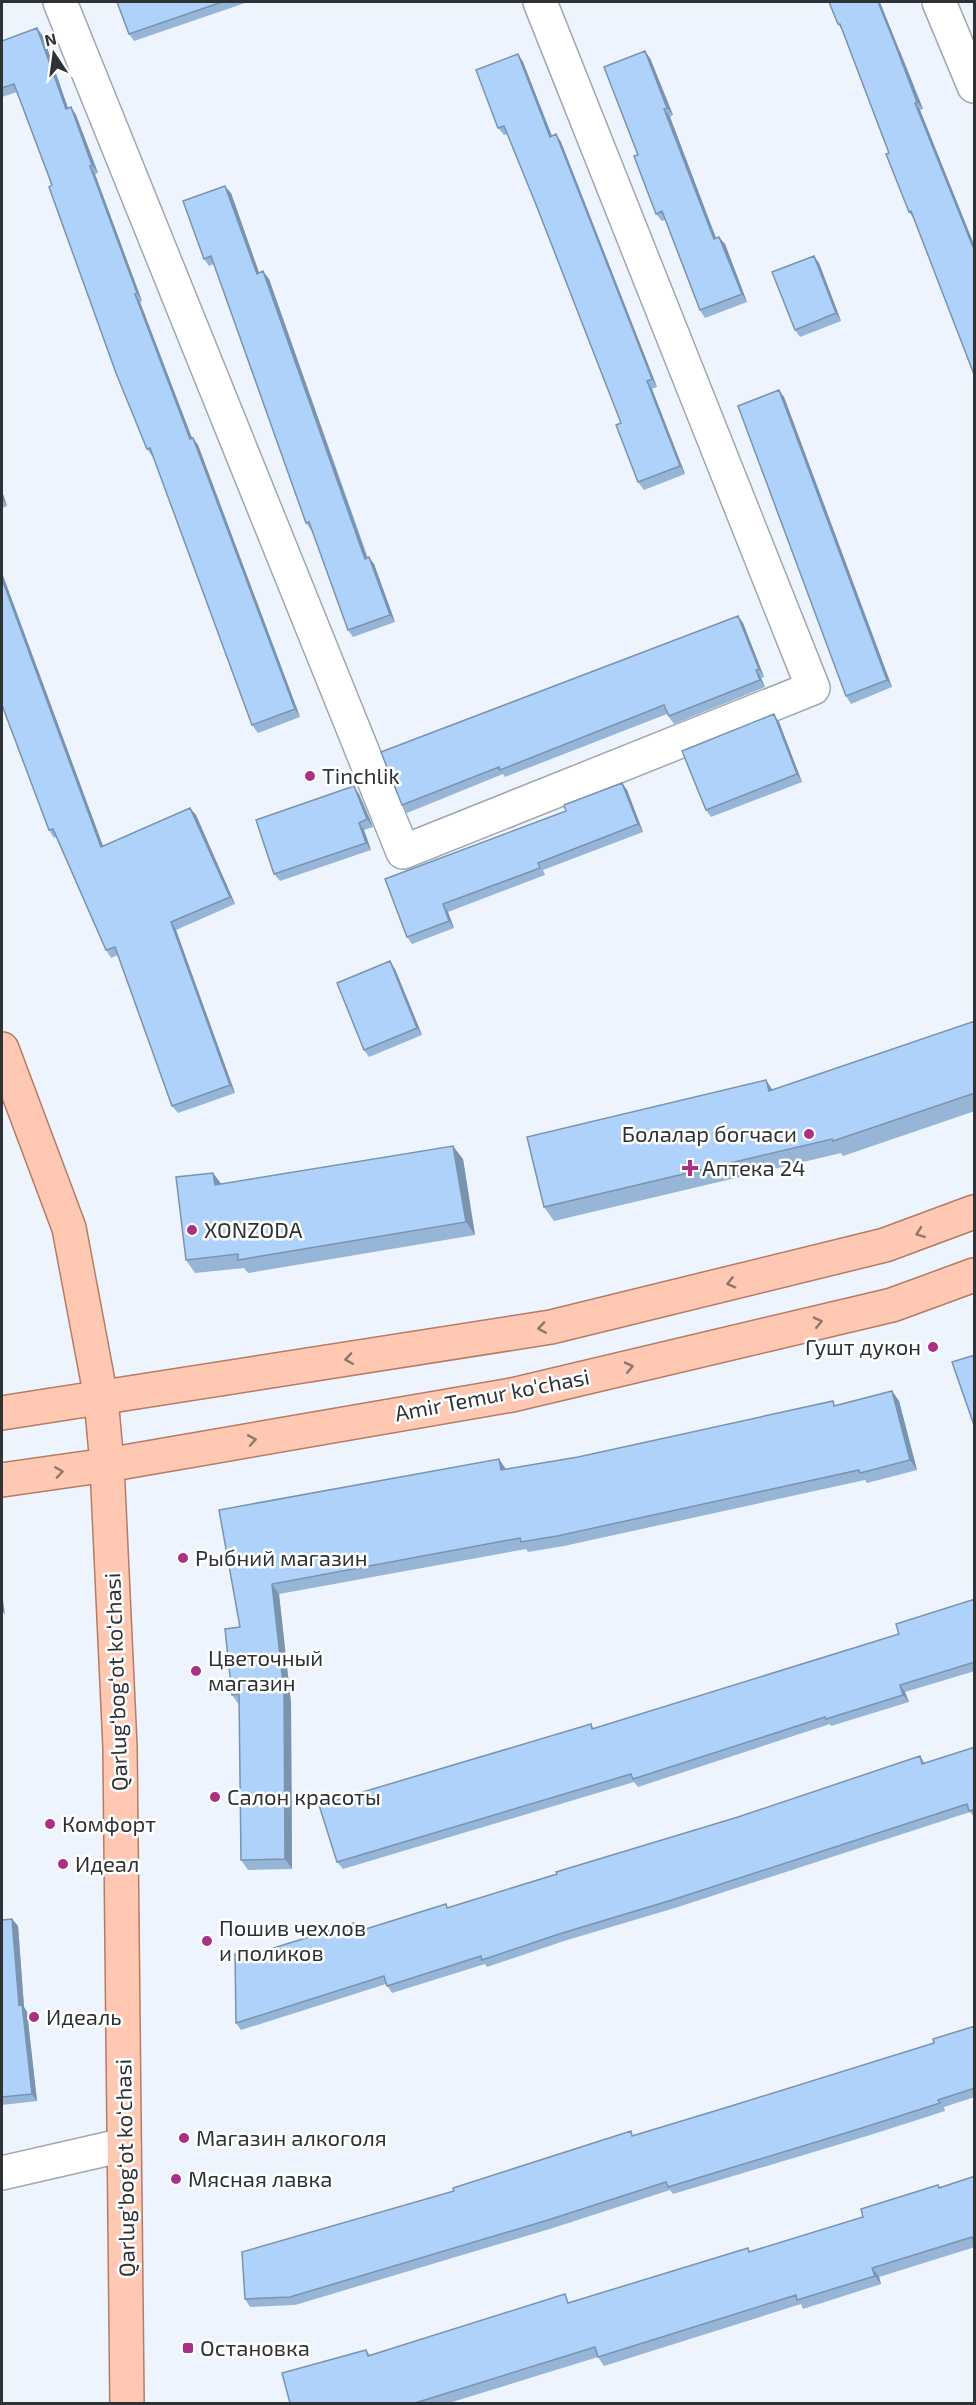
<svg xmlns="http://www.w3.org/2000/svg" width="976" height="2405" font-family="'Exo 2',sans-serif">
<style>
.lines{fill:none;stroke-linecap:round;stroke-linejoin:round}
.minor-casing{stroke:#a0a7b0;stroke-width:36}
.major-casing{stroke:#b57c64;stroke-width:36}
.minor{stroke:#fff;stroke-width:33}
.major{stroke:#fec8b2;stroke-width:33}
.wall{fill:#96b5d7}
.shaded-wall{fill:#7a93af}
.building{fill:#afd2fa;stroke:#7a93af;stroke-width:1.5}
.oneway{stroke:#8c766d}
.poi-dot{fill:#a93084;stroke:#fff;stroke-width:2}
.labels{text-anchor:middle;stroke-width:5;stroke-linejoin:round;paint-order:stroke}
.poi-label{font-size:22px;fill:#2f3235;stroke:#fff;text-anchor:start}
.street-label{font-size:22px;fill:#2f3235;stroke:#fff}
</style>
<rect width="100%" height="100%" fill="#edf4fe"/>
<g class="lines">
<g class="minor-casing">
<path id="minor" d="M 60,2 L 403,852 L 813,688 L 540,2
M 939,2 L 974,86
M 2,2173 L 124,2145"/>
</g>
<g class="major-casing">
<path id="major" d="M 2,1049 L 69,1228 L 101,1398 L 107,1465 L 120,1747 L 127,2404
M 2,1413 L 551,1327 L 885,1245 L 974,1212
M 2,1480 L 107,1465 L 512,1395 L 892,1305 L 974,1275"/>
</g>
<use href="#minor" class="minor"/>
<use href="#major" class="major"/>
</g>
<path class="wall" d="M 117,2 L 248,2 L 134,41 L 129,34 Z
M 829,2 L 900,51 L 923,109 L 920,110 L 975,247 L 975,377 L 914,219 L 909,212 L 889,153 L 842,30 L 838,24 Z
M 43,36 L 68,108 L 71,107 L 76,115 L 98,173 L 95,174 L 142,301 L 140,302 L 192,438 L 193,438 L 198,445 L 300,717 L 258,733 L 252,725 L 153,456 L 152,456 L 147,449 L 52,185 L 17,92 L 2,97 L 2,41 Z
M 518,54 L 523,62 L 552,136 L 556,134 L 561,142 L 657,387 L 652,389 L 685,474 L 644,490 L 638,482 L 621,423 L 508,134 L 504,135 L 498,128 Z
M 650,58 L 673,115 L 670,117 L 716,238 L 725,244 L 747,302 L 705,318 L 700,310 L 665,220 L 662,221 L 656,214 L 638,155 Z
M 231,193 L 259,273 L 269,279 L 368,558 L 374,564 L 395,622 L 353,637 L 348,630 L 312,530 L 311,530 L 306,523 L 214,264 L 209,266 L 204,259 Z
M 819,263 L 841,321 L 800,337 L 795,330 Z
M 784,397 L 892,687 L 851,704 L 846,696 Z
M 2,491 L 7,506 L 2,508 Z
M 2,573 L 103,846 L 190,808 L 196,815 L 235,904 L 176,930 L 235,1093 L 178,1113 L 172,1106 L 118,955 L 111,958 L 106,950 L 56,837 L 54,838 L 49,830 L 2,705 Z
M 738,616 L 743,623 L 764,677 L 761,678 L 765,687 L 674,724 L 667,714 L 505,777 L 503,774 L 407,813 L 402,805 Z
M 779,722 L 802,782 L 711,817 L 706,810 Z
M 622,783 L 627,790 L 643,832 L 543,870 L 545,875 L 448,912 L 454,928 L 412,944 L 407,937 L 385,879 L 566,811 Z
M 359,794 L 373,827 L 364,830 L 371,850 L 280,881 L 274,874 Z
M 395,969 L 422,1035 L 369,1057 L 364,1050 Z
M 975,1021 L 975,1111 L 843,1156 L 841,1153 L 554,1221 L 544,1207 L 773,1090 Z
M 463,1159 L 475,1235 L 248,1273 L 244,1268 L 195,1273 L 186,1260 L 221,1184 Z
M 892,1391 L 899,1401 L 917,1470 L 867,1483 L 865,1480 L 564,1546 L 528,1552 L 526,1549 L 279,1594 L 291,1703 L 292,1869 L 248,1870 L 241,1860 L 239,1705 L 232,1695 L 240,1627 L 219,1510 L 506,1469 L 578,1457 L 836,1405 Z
M 975,1599 L 975,1671 L 905,1692 L 909,1702 L 831,1726 L 830,1724 L 638,1787 L 634,1782 L 343,1869 L 337,1862 L 591,1724 L 594,1729 L 899,1634 Z
M 975,1747 L 975,1818 L 970,1812 L 678,1907 L 564,1941 L 487,1967 L 485,1964 L 392,1993 L 386,1984 L 241,2030 L 236,2023 L 254,1954 L 354,1923 L 359,1932 L 448,1908 L 738,1817 L 920,1756 L 925,1763 Z
M 12,1919 L 18,1926 L 24,2007 L 27,2012 L 37,2101 L 2,2105 L 2,1920 Z
M 975,2026 L 975,2097 L 944,2107 L 945,2111 L 867,2136 L 673,2194 L 670,2190 L 553,2228 L 295,2305 L 250,2307 L 245,2299 L 454,2191 L 934,2043 Z
M 975,2176 L 975,2247 L 879,2277 L 881,2284 L 803,2309 L 801,2304 L 604,2366 L 598,2357 L 449,2403 L 290,2403 L 366,2350 L 370,2355 L 571,2302 L 750,2252 L 863,2217 L 938,2185 L 940,2187 Z"/>
<path class="shaded-wall" d="M 878,2 L 880,2 L 923,109 L 917,102 Z
M 37,28 L 43,36 L 71,117 L 66,109 Z
M 645,51 L 650,58 L 673,115 L 667,108 Z
M 518,54 L 523,62 L 555,144 L 550,137 Z
M 915,103 L 920,110 L 975,247 L 975,252 Z
M 71,107 L 76,115 L 98,173 L 92,165 Z
M 664,109 L 670,117 L 719,246 L 714,239 Z
M 556,134 L 561,142 L 657,387 L 652,379 Z
M 90,166 L 95,174 L 142,301 L 137,293 Z
M 225,186 L 231,193 L 262,281 L 257,274 Z
M 719,237 L 725,244 L 747,302 L 742,294 Z
M 814,256 L 819,263 L 841,321 L 836,313 Z
M 263,271 L 269,279 L 370,566 L 365,559 Z
M 135,294 L 140,302 L 195,446 L 190,439 Z
M 647,381 L 652,389 L 685,474 L 680,466 Z
M 779,390 L 784,397 L 892,687 L 887,680 Z
M 193,438 L 198,445 L 300,717 L 295,709 Z
M 2,491 L 7,506 L 2,498 Z
M 369,557 L 374,564 L 395,622 L 390,615 Z
M 2,573 L 106,854 L 101,847 L 2,579 Z
M 738,616 L 743,623 L 764,677 L 759,669 Z
M 756,670 L 761,678 L 765,687 L 760,680 Z
M 774,714 L 779,722 L 802,782 L 797,774 Z
M 622,783 L 627,790 L 643,832 L 638,824 Z
M 354,786 L 359,794 L 373,827 L 367,819 Z
M 190,808 L 196,815 L 235,904 L 230,897 Z
M 359,823 L 364,830 L 371,850 L 366,843 Z
M 443,904 L 448,912 L 454,928 L 449,921 Z
M 171,922 L 176,930 L 235,1093 L 230,1085 Z
M 390,961 L 395,969 L 422,1035 L 417,1028 Z
M 766,1080 L 776,1095 L 769,1091 Z
M 453,1146 L 463,1159 L 475,1235 L 466,1222 Z
M 213,1173 L 223,1186 L 215,1185 Z
M 892,1391 L 899,1401 L 917,1470 L 910,1460 Z
M 499,1459 L 506,1469 L 501,1470 Z
M 272,1584 L 279,1594 L 291,1703 L 292,1869 L 285,1859 Z
M 2,1592 L 5,1615 L 2,1610 Z
M 900,1685 L 905,1692 L 909,1702 L 903,1695 Z
M 12,1919 L 18,1926 L 24,2007 L 27,2012 L 37,2101 L 32,2094 L 19,2005 Z
M 872,2268 L 879,2277 L 881,2284 L 875,2276 Z"/>
<path class="building" d="M 117,2 L 222,2 L 129,34 Z
M 829,2 L 878,2 L 895,44 L 917,102 L 915,103 L 975,252 L 975,377 L 911,211 L 909,212 L 886,154 L 889,153 L 840,24 L 838,24 Z
M 37,28 L 66,109 L 71,107 L 92,165 L 90,166 L 137,293 L 135,294 L 190,439 L 193,438 L 295,709 L 252,725 L 150,448 L 147,449 L 116,373 L 49,187 L 52,185 L 14,84 L 2,88 L 2,41 Z
M 645,51 L 667,108 L 664,109 L 714,239 L 719,237 L 742,294 L 700,310 L 662,211 L 656,214 L 634,156 L 638,155 L 604,67 Z
M 518,54 L 550,137 L 556,134 L 595,233 L 652,379 L 647,381 L 680,466 L 638,482 L 616,425 L 621,423 L 537,207 L 504,126 L 498,128 L 476,70 Z
M 225,186 L 257,274 L 263,271 L 365,559 L 369,557 L 390,615 L 348,630 L 309,522 L 306,523 L 211,256 L 204,259 L 183,201 Z
M 814,256 L 836,313 L 795,330 L 772,272 Z
M 779,390 L 887,680 L 846,696 L 738,406 Z
M 2,579 L 101,847 L 190,808 L 230,897 L 171,922 L 230,1085 L 172,1106 L 115,947 L 106,950 L 53,829 L 49,830 L 2,705 Z
M 738,616 L 759,669 L 756,670 L 760,680 L 669,716 L 664,705 L 500,770 L 499,767 L 402,805 L 381,752 Z
M 774,714 L 797,774 L 706,810 L 682,751 Z
M 622,783 L 638,824 L 538,863 L 540,868 L 443,904 L 449,921 L 407,937 L 385,879 L 566,811 L 564,805 Z
M 354,786 L 367,819 L 359,823 L 366,843 L 274,874 L 256,820 Z
M 390,961 L 417,1028 L 364,1050 L 337,983 Z
M 975,1021 L 975,1093 L 833,1141 L 832,1139 L 544,1207 L 527,1137 L 766,1080 L 769,1091 Z
M 453,1146 L 466,1222 L 238,1260 L 238,1254 L 186,1260 L 176,1177 L 213,1173 L 215,1185 Z
M 975,1355 L 975,1428 L 952,1362 Z
M 892,1391 L 910,1460 L 860,1473 L 859,1470 L 557,1536 L 521,1542 L 520,1538 L 272,1584 L 284,1692 L 285,1859 L 241,1860 L 239,1694 L 232,1695 L 225,1629 L 240,1627 L 219,1510 L 499,1459 L 501,1470 L 578,1457 L 833,1401 L 834,1406 Z
M 975,1599 L 975,1662 L 900,1685 L 903,1695 L 826,1719 L 825,1717 L 633,1779 L 631,1774 L 337,1862 L 319,1805 L 591,1724 L 592,1729 L 899,1634 L 896,1624 Z
M 975,1747 L 975,1809 L 969,1811 L 967,1804 L 672,1900 L 559,1934 L 482,1960 L 481,1956 L 387,1986 L 384,1976 L 236,2023 L 235,1954 L 254,1954 L 354,1923 L 356,1932 L 446,1904 L 447,1908 L 557,1874 L 556,1872 L 738,1817 L 920,1756 L 922,1764 Z
M 12,1919 L 19,2005 L 22,2004 L 32,2094 L 2,2097 L 2,1920 Z
M 975,2026 L 975,2088 L 938,2100 L 940,2103 L 862,2128 L 668,2187 L 666,2182 L 548,2220 L 290,2297 L 245,2299 L 242,2252 L 454,2191 L 453,2188 L 631,2131 L 632,2136 L 728,2107 L 934,2043 L 933,2039 Z
M 975,2176 L 975,2239 L 973,2240 L 972,2237 L 872,2268 L 875,2276 L 797,2300 L 796,2295 L 598,2357 L 595,2347 L 415,2403 L 290,2403 L 282,2373 L 366,2350 L 368,2356 L 565,2294 L 568,2303 L 748,2248 L 749,2252 L 863,2217 L 861,2209 L 938,2185 L 939,2188 Z"/>
<defs><path id="oneway-chevron" d="M-2-3.5L2.5 0L-2 3.5" fill="none" stroke-width="1.6" stroke-linecap="round" stroke-linejoin="round" transform="scale(1.5)"/></defs>
<g class="oneway">
<use href="#oneway-chevron" transform="translate(920 1233) rotate(160)"/>
<use href="#oneway-chevron" transform="translate(731 1283) rotate(166)"/>
<use href="#oneway-chevron" transform="translate(818 1322) rotate(-13)"/>
<use href="#oneway-chevron" transform="translate(542 1328) rotate(171)"/>
<use href="#oneway-chevron" transform="translate(349 1359) rotate(171)"/>
<use href="#oneway-chevron" transform="translate(629 1367) rotate(-13)"/>
<use href="#oneway-chevron" transform="translate(252 1440) rotate(-10)"/>
<use href="#oneway-chevron" transform="translate(59 1472) rotate(-8)"/>
</g>
<g class="poi-dot">
<circle cx="310" cy="776" r="6"/>
<circle cx="809" cy="1134" r="6"/>
<path d="M687 1159h6v6h6v6h-6v6h-6v-6h-6v-6h6z"/>
<circle cx="192" cy="1230" r="6"/>
<circle cx="933" cy="1347" r="6"/>
<circle cx="183" cy="1558" r="6"/>
<circle cx="196" cy="1671" r="6"/>
<circle cx="215" cy="1797" r="6"/>
<circle cx="50" cy="1824" r="6"/>
<circle cx="63" cy="1864" r="6"/>
<circle cx="207" cy="1941" r="6"/>
<circle cx="34" cy="2017" r="6"/>
<circle cx="184" cy="2138" r="6"/>
<circle cx="176" cy="2179" r="6"/>
<rect x="182" y="2342" width="12" height="12" rx="3"/>
</g>
<g class="labels">
<g class="poi-label">
<text x="322" y="784">Tinchlik</text>
<text x="797" y="1142" text-anchor="end">Болалар богчаси</text>
<text x="702" y="1176">Аптека 24</text>
<text x="204" y="1238">XONZODA</text>
<text x="921" y="1355" text-anchor="end">Гушт дукон</text>
<text x="195" y="1566">Рыбний магазин</text>
<text x="208" y="1666">Цветочный<tspan x="208" dy="25">магазин</tspan></text>
<text x="227" y="1805">Салон красоты</text>
<text x="62" y="1832">Комфорт</text>
<text x="75" y="1872">Идеал</text>
<text x="219" y="1936">Пошив чехлов<tspan x="219" dy="25">и поликов</tspan></text>
<text x="46" y="2025">Идеаль</text>
<text x="196" y="2146">Магазин алкоголя</text>
<text x="188" y="2187">Мясная лавка</text>
<text x="200" y="2356">Остановка</text>
</g>
<g class="street-label">
<text transform="translate(492 1395) rotate(-11)" y="8">Amir Temur ko'chasi</text>
<text transform="translate(116 1682) rotate(-92)" y="8">Qarlug‘bog‘ot ko‘chasi</text>
<text transform="translate(125 2168) rotate(-91)" y="8">Qarlug‘bog‘ot ko‘chasi</text>
</g>
</g>
<rect width="976" height="2405" fill="none" stroke="#2f3235" stroke-width="6"/>
<g transform="translate(54 54) rotate(347)" stroke="#ffffff" stroke-width="4.5" paint-order="stroke">
<path d="M0-4.5L10 22L0 15L-10 22Z" fill="#2f3235"/>
<text y="-9" font-size="16" font-weight="bold" text-anchor="middle" fill="#2f3235">N</text>
</g>
</svg>
